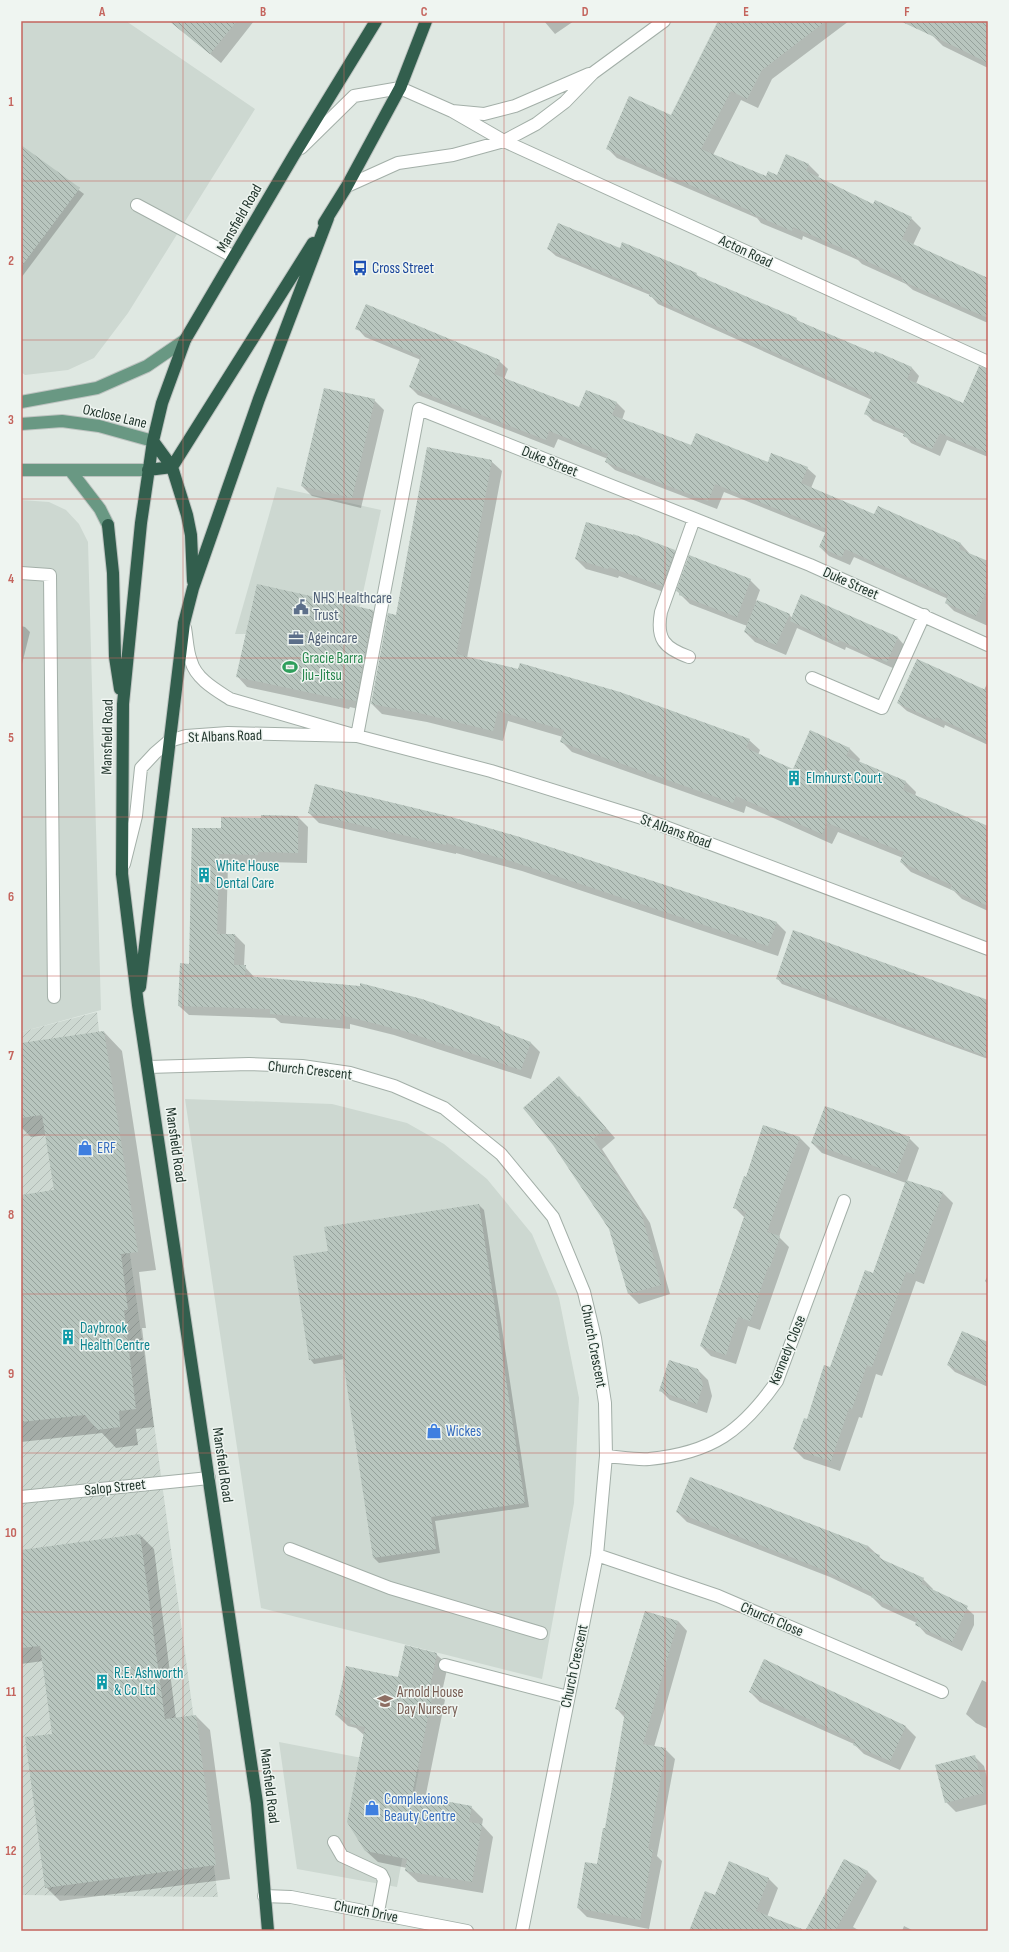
<svg xmlns="http://www.w3.org/2000/svg" width="1009" height="1952" font-family="'Sofia Sans Condensed',sans-serif">
<style>
.built{fill:#cdd8d1}
.industrial{fill:url(#industrial-furrows)}
.shadow{fill:#0003}
.building{fill:url(#building-back-hatch)}
.lines{fill:none;stroke-linecap:round;stroke-linejoin:round}
.minor-casing{stroke:#a3afa8;stroke-width:14}
.major-casing{stroke:#bdc3c0;stroke-width:14}
.highway-casing{stroke:#bdc3c0;stroke-width:14}
.minor{stroke:#fff;stroke-width:12}
.major{stroke:#699883;stroke-width:12}
.highway{stroke:#325e4d;stroke-width:12}
.grid{fill:none;stroke:#c4645d;stroke-width:1;stroke-opacity:0.55}
.labels{text-anchor:middle;stroke-width:3;stroke-linejoin:round;paint-order:stroke}
.street-label{font-size:15px;fill:#22362d;stroke:#eff5f1}
.transit-label{font-size:15px;fill:#164399;stroke:#eff5f1;text-anchor:start}
.service-label{font-size:15px;fill:#4e5e75;stroke:#eff5f1;text-anchor:start}
.leisure-label{font-size:15px;fill:#27864d;stroke:#eff5f1;text-anchor:start}
.culture-label{font-size:15px;fill:#0d838f;stroke:#eff5f1;text-anchor:start}
.shop-label{font-size:15px;fill:#366cbe;stroke:#eff5f1;text-anchor:start}
.education-label{font-size:15px;fill:#785e54;stroke:#eff5f1;text-anchor:start}
.neatline{fill:none;stroke:#c4645d;stroke-width:1.5}
.grid-label{font-size:13px;text-anchor:middle;font-weight:bold;fill:#c4645d}
</style>
<defs>
<pattern id="industrial-furrows" width="10" height="10" patternUnits="userSpaceOnUse"><rect width="10" height="10" fill="#cdd8d1"/><path d="M-1 1l2-2M0 10L10 0M9 11l2-2" fill="none" stroke="#b0bab4"/></pattern>
<pattern id="building-back-hatch" width="6" height="6" patternUnits="userSpaceOnUse"><rect width="6" height="6" fill="#b8c5be"/><path d="M-1 5l2 2M0 0l6 6M5-1l2 2" fill="none" stroke="#95a19b"/></pattern>
</defs>
<rect width="100%" height="100%" fill="#dfe8e2"/>
<path class="built" d="M 21,21 L 126,21 L 255,109 L 128,313 L 94,358 L 68,370 L 25,375 L 21,372 Z
M 277,487 L 381,510 L 349,657 L 246,634 L 235,634 Z
M 21,500 L 49,502 L 66,510 L 79,524 L 88,542 L 101,1010 L 21,1032 Z
M 185,1099 L 332,1104 L 407,1123 L 444,1144 L 487,1179 L 532,1234 L 559,1298 L 579,1398 L 574,1503 L 542,1679 L 261,1608 Z
M 279,1742 L 419,1769 L 397,1887 L 297,1869 Z"/>
<path class="industrial" d="M 97,1012 L 101,1050 L 154,1424 L 218,1897 L 21,1895 L 21,1032 Z"/>
<path class="shadow" d="M 188,21 L 254,21 L 221,63 L 181,30 Z
M 544,21 L 574,21 L 555,34 Z
M 723,21 L 849,21 L 772,79 L 758,108 L 741,100 L 713,155 L 767,177 L 778,176 L 800,161 L 809,165 L 819,175 L 818,178 L 874,205 L 911,218 L 921,228 L 913,245 L 988,279 L 988,323 L 913,290 L 906,284 L 862,264 L 858,260 L 803,236 L 802,240 L 761,223 L 757,218 L 617,158 L 607,148 L 671,116 Z
M 940,21 L 988,21 L 988,68 L 943,46 L 933,36 Z
M 21,146 L 84,194 L 21,278 Z
M 548,249 L 621,249 L 696,274 L 700,278 L 796,319 L 800,322 L 874,354 L 875,352 L 912,368 L 919,376 L 916,384 L 964,405 L 988,398 L 988,457 L 947,440 L 940,456 L 911,443 L 904,434 L 873,421 L 866,414 L 872,400 L 658,304 L 650,295 L 556,256 Z
M 357,328 L 499,361 L 508,369 L 504,379 L 580,409 L 587,391 L 617,403 L 625,411 L 622,420 L 692,446 L 768,463 L 807,468 L 816,476 L 811,488 L 875,516 L 878,507 L 961,544 L 969,553 L 968,554 L 988,562 L 988,626 L 954,611 L 946,603 L 948,599 L 854,557 L 850,565 L 829,556 L 820,547 L 826,533 L 724,492 L 717,509 L 615,470 L 606,462 L 608,459 L 558,439 L 554,448 L 418,395 L 410,387 L 421,360 L 365,337 Z
M 374,400 L 384,410 L 361,508 L 312,496 L 302,486 Z
M 491,461 L 502,471 L 467,658 L 749,740 L 760,750 L 758,755 L 793,771 L 811,732 L 850,749 L 860,759 L 859,762 L 906,782 L 916,792 L 915,796 L 988,832 L 988,911 L 962,899 L 954,891 L 911,872 L 901,862 L 903,858 L 838,832 L 832,844 L 746,806 L 744,813 L 572,752 L 561,741 L 563,737 L 508,721 L 503,741 L 427,722 L 382,714 L 372,704 L 396,616 Z
M 674,551 L 684,561 L 672,595 L 619,576 L 618,578 L 586,569 L 576,559 Z
M 750,580 L 760,590 L 756,601 L 789,614 L 792,618 L 802,596 L 898,638 L 905,646 L 895,669 L 846,647 L 845,650 L 797,628 L 786,655 L 755,642 L 745,632 L 747,626 L 690,604 L 677,591 Z
M 373,611 L 383,621 L 366,711 L 350,707 L 349,709 L 247,687 L 237,676 Z
M 21,626 L 25,627 L 30,632 L 21,668 Z
M 987,684 L 988,685 L 988,745 L 945,725 L 944,728 L 907,711 L 898,703 L 984,690 Z
M 316,786 L 776,922 L 786,932 L 778,956 L 522,871 L 456,853 L 456,854 L 319,823 L 309,813 Z
M 298,817 L 308,827 L 307,863 L 267,862 L 267,865 L 228,864 L 226,935 L 235,935 L 245,945 L 244,966 L 255,978 L 499,1027 L 505,1033 L 531,1043 L 540,1052 L 531,1079 L 394,1035 L 350,1024 L 350,1029 L 281,1023 L 275,1018 L 189,1015 L 179,1006 L 222,829 L 262,819 Z
M 777,978 L 988,1002 L 988,1059 L 782,984 Z
M 104,1032 L 122,1051 L 156,1270 L 139,1272 L 146,1328 L 142,1328 L 154,1427 L 136,1429 L 138,1445 L 116,1448 L 102,1433 L 21,1442 L 21,1196 L 55,1190 L 46,1135 L 31,1137 L 21,1127 L 21,1044 Z
M 579,1097 L 615,1138 L 602,1149 L 650,1223 L 670,1294 L 639,1304 L 629,1294 L 610,1229 L 554,1144 Z
M 763,1126 L 800,1138 L 810,1148 L 779,1237 L 789,1247 L 760,1330 L 748,1326 L 736,1364 L 711,1356 L 701,1346 L 744,1217 L 734,1207 L 746,1178 Z
M 909,1138 L 919,1148 L 907,1181 L 943,1193 L 953,1203 L 924,1284 L 916,1281 L 882,1376 L 876,1374 L 862,1418 L 859,1417 L 840,1471 L 804,1459 L 794,1449 L 874,1274 L 906,1183 L 822,1153 L 812,1143 Z
M 479,1205 L 484,1210 L 529,1507 L 435,1521 L 440,1553 L 379,1563 L 374,1558 L 344,1359 L 314,1364 L 310,1359 L 329,1252 Z
M 988,1275 L 988,1284 L 985,1281 Z
M 988,1343 L 988,1387 L 955,1372 L 948,1365 Z
M 698,1370 L 708,1380 L 712,1396 L 707,1413 L 670,1400 L 660,1390 Z
M 677,1512 L 868,1546 L 885,1562 L 923,1579 L 933,1589 L 932,1591 L 963,1605 L 974,1615 L 974,1625 L 962,1651 L 926,1634 L 917,1624 L 917,1623 L 882,1607 L 872,1597 L 830,1577 L 687,1522 Z
M 140,1535 L 154,1549 L 176,1719 L 196,1716 L 210,1730 L 230,1879 L 60,1901 L 46,1887 L 53,1735 L 43,1661 L 21,1664 L 21,1551 Z
M 645,1612 L 678,1621 L 687,1631 L 654,1747 L 665,1749 L 675,1759 L 657,1856 L 662,1861 L 649,1929 L 587,1917 L 578,1908 L 597,1865 L 606,1830 L 625,1718 L 616,1708 Z
M 436,1654 L 448,1665 L 441,1696 L 445,1700 L 425,1799 L 471,1807 L 483,1819 L 482,1825 L 493,1837 L 483,1893 L 418,1882 L 406,1871 L 407,1868 L 378,1862 L 366,1851 L 364,1735 L 356,1728 L 348,1726 L 336,1715 L 398,1678 Z
M 765,1661 L 906,1727 L 916,1737 L 900,1770 L 864,1754 L 854,1744 L 760,1702 L 750,1692 Z
M 982,1680 L 988,1683 L 988,1729 L 976,1723 L 966,1714 Z
M 974,1756 L 984,1766 L 988,1781 L 988,1804 L 956,1812 L 946,1802 Z
M 867,1871 L 877,1881 L 853,1927 L 860,1931 L 806,1931 Z
M 768,1878 L 778,1888 L 767,1917 L 805,1931 L 690,1931 L 716,1896 Z
M 904,1926 L 914,1931 L 902,1931 Z"/>
<path class="building" d="M 169,21 L 237,21 L 210,54 Z
M 718,21 L 826,21 L 762,70 L 747,99 L 731,91 L 701,149 L 766,176 L 768,171 L 777,175 L 786,154 L 809,164 L 806,171 L 873,204 L 875,200 L 912,217 L 902,239 L 988,278 L 988,318 L 902,281 L 903,278 L 851,254 L 851,252 L 793,227 L 792,231 L 750,213 L 751,211 L 606,149 L 629,96 L 671,115 Z
M 900,21 L 988,21 L 988,63 L 958,48 Z
M 21,145 L 80,188 L 21,267 Z
M 558,223 L 620,248 L 622,242 L 697,273 L 696,275 L 797,318 L 796,320 L 874,353 L 875,351 L 912,367 L 907,379 L 963,403 L 979,366 L 988,369 L 988,453 L 940,433 L 932,449 L 903,436 L 905,431 L 864,414 L 872,396 L 649,296 L 651,292 L 547,249 Z
M 366,304 L 500,360 L 494,374 L 579,407 L 586,390 L 617,402 L 612,415 L 691,445 L 696,433 L 768,462 L 771,453 L 808,467 L 801,483 L 874,514 L 878,506 L 961,543 L 959,549 L 988,561 L 988,586 L 976,616 L 945,603 L 948,595 L 845,549 L 842,557 L 819,547 L 827,529 L 715,484 L 708,501 L 605,462 L 608,454 L 549,431 L 546,440 L 409,387 L 421,356 L 355,329 Z
M 324,388 L 375,399 L 352,498 L 301,486 Z
M 427,447 L 492,460 L 456,654 L 518,669 L 520,663 L 620,692 L 750,739 L 746,748 L 793,769 L 810,730 L 850,748 L 846,756 L 906,781 L 903,790 L 988,826 L 988,906 L 950,889 L 952,885 L 900,862 L 904,852 L 827,823 L 822,834 L 736,796 L 733,803 L 560,742 L 564,730 L 498,711 L 493,731 L 415,712 L 371,704 L 388,613 L 396,615 Z
M 586,522 L 633,535 L 633,534 L 675,550 L 662,586 L 609,567 L 608,569 L 575,559 Z
M 689,555 L 751,579 L 737,617 L 679,595 L 679,592 L 676,591 Z
M 257,584 L 373,610 L 356,701 L 340,698 L 339,699 L 236,677 Z
M 801,594 L 898,637 L 887,662 L 839,640 L 838,643 L 790,621 Z
M 757,600 L 790,614 L 776,645 L 744,632 Z
M 917,659 L 988,691 L 988,741 L 936,717 L 935,720 L 897,703 Z
M 315,784 L 448,816 L 523,838 L 777,922 L 768,946 L 511,861 L 446,843 L 446,845 L 308,813 Z
M 261,815 L 298,816 L 298,853 L 258,852 L 258,855 L 219,854 L 217,934 L 235,934 L 234,965 L 246,965 L 245,976 L 360,986 L 360,983 L 422,999 L 500,1027 L 499,1030 L 531,1042 L 521,1070 L 404,1031 L 341,1015 L 340,1020 L 270,1014 L 270,1009 L 178,1006 L 180,963 L 189,964 L 192,828 L 221,828 L 221,817 L 261,818 Z
M 793,930 L 988,1000 L 988,1057 L 825,995 L 776,979 Z
M 104,1031 L 138,1252 L 121,1254 L 128,1310 L 124,1310 L 136,1409 L 119,1411 L 120,1427 L 97,1430 L 85,1415 L 21,1422 L 21,1195 L 54,1190 L 42,1115 L 21,1118 L 21,1043 Z
M 559,1076 L 578,1097 L 579,1096 L 606,1128 L 593,1139 L 641,1212 L 661,1285 L 628,1294 L 609,1229 L 553,1145 L 523,1108 Z
M 825,1106 L 910,1137 L 896,1174 L 811,1143 Z
M 763,1125 L 800,1137 L 767,1232 L 780,1236 L 770,1267 L 768,1267 L 750,1321 L 738,1317 L 726,1355 L 700,1346 L 746,1212 L 733,1208 L 744,1176 L 746,1177 Z
M 906,1180 L 943,1192 L 914,1274 L 906,1272 L 872,1367 L 867,1365 L 852,1409 L 849,1408 L 831,1461 L 793,1449 L 804,1418 L 807,1419 L 824,1365 L 830,1367 L 865,1270 L 873,1273 Z
M 479,1204 L 525,1503 L 431,1517 L 436,1549 L 373,1558 L 342,1354 L 309,1360 L 293,1256 L 328,1251 L 324,1227 Z
M 962,1331 L 988,1342 L 988,1383 L 947,1365 Z
M 669,1360 L 698,1369 L 703,1385 L 697,1404 L 659,1391 Z
M 690,1477 L 868,1546 L 866,1550 L 880,1555 L 879,1558 L 924,1578 L 921,1584 L 968,1606 L 952,1642 L 915,1625 L 918,1618 L 871,1597 L 873,1593 L 819,1568 L 676,1512 Z
M 140,1534 L 165,1719 L 196,1715 L 216,1865 L 45,1888 L 25,1737 L 52,1734 L 40,1646 L 21,1648 L 21,1550 Z
M 645,1611 L 678,1621 L 643,1744 L 666,1748 L 648,1849 L 653,1850 L 640,1920 L 577,1908 L 585,1862 L 597,1864 L 603,1828 L 605,1828 L 625,1712 L 615,1709 Z
M 405,1645 L 437,1653 L 430,1687 L 434,1688 L 412,1795 L 472,1806 L 469,1822 L 482,1824 L 472,1882 L 405,1871 L 407,1859 L 365,1851 L 347,1822 L 365,1727 L 350,1724 L 351,1718 L 335,1715 L 346,1666 L 398,1677 Z
M 764,1659 L 906,1726 L 890,1761 L 853,1745 L 855,1740 L 749,1692 Z
M 975,1755 L 984,1793 L 945,1803 L 935,1765 Z
M 844,1859 L 868,1871 L 835,1931 L 805,1931 Z
M 729,1861 L 769,1878 L 756,1911 L 802,1929 L 801,1931 L 689,1931 L 705,1891 L 715,1895 Z"/>
<g class="lines">
<g class="minor-casing">
<path id="minor" d="M 452,111 L 504,141 L 988,362
M 301,148 L 354,96 L 400,88 L 452,111 L 484,114 L 515,106 L 589,74
M 347,186 L 398,163 L 453,155 L 504,141 L 536,124 L 565,102 L 593,73 L 664,21
M 137,205 L 234,257
M 21,573 L 50,575 L 54,997
M 185,628 C 187,639 187,651 191,661 C 196,679 216,690 230,699 L 357,736 L 491,771 L 642,818 L 988,949
M 689,657 C 664,648 656,639 661,612 L 694,519
M 812,678 L 882,708 L 924,615
M 124,864 L 136,816 L 141,768 L 155,753 L 169,741 L 186,736 L 228,733 L 357,736 L 419,409 L 810,565 L 988,645
M 148,1067 L 249,1064 L 302,1066 L 350,1073 L 394,1086 L 444,1108 L 501,1154 L 553,1217 L 584,1292 L 595,1338 L 605,1403 L 606,1456 L 597,1555 L 522,1931
M 606,1456 C 620,1457 635,1460 649,1459 C 712,1453 742,1431 777,1381 L 844,1201
M 21,1497 L 209,1478
M 290,1549 L 390,1588 L 541,1633
M 597,1555 L 718,1596 L 942,1692
M 445,1665 L 568,1697
M 334,1842 L 342,1856 L 381,1874 L 384,1880 L 378,1912
M 264,1896 L 291,1897 L 467,1931"/>
</g>
<g class="major-casing">
<path id="major" d="M 21,402 L 97,388 L 147,366 L 185,340
M 21,424 L 62,421 L 99,426 L 153,441
M 21,470 L 148,470
M 70,470 L 100,509 L 108,525"/>
</g>
<g class="highway-casing">
<path id="highway" d="M 324,223 L 347,186 L 400,88 L 426,21
M 153,441 L 172,467 L 187,515 L 191,535 L 193,581
M 148,470 L 172,467 L 313,243
M 108,525 L 113,573 L 115,657 L 120,689
M 140,987 L 184,623 L 193,588 L 259,399 L 328,218
M 268,1931 L 257,1803 L 138,1005 L 122,874 L 123,704 L 141,523 L 153,441 L 162,403 L 185,340 L 294,155 L 376,21"/>
</g>
<use href="#minor" class="minor"/>
<use href="#major" class="major"/>
<use href="#highway" class="highway"/>
</g>
<path class="grid" d="M 183,21 L 183,1931M 344,21 L 344,1931M 504,21 L 504,1931M 665,21 L 665,1931M 826,21 L 826,1931M 21,181 L 988,181M 21,340 L 988,340M 21,499 L 988,499M 21,658 L 988,658M 21,817 L 988,817M 21,976 L 988,976M 21,1135 L 988,1135M 21,1294 L 988,1294M 21,1453 L 988,1453M 21,1612 L 988,1612M 21,1771 L 988,1771"/>
<defs>
<g id="bus-bare" transform="scale(1.2)"><path d="M-5-6H5V4H4V6H2V4H-2V6H-4V4H-5ZM-3.5-4V0h7V-4ZM-3.5 1.2v1.5H-2V1.2ZM2 1.2v1.5H3.5V1.2Z" fill="#1a4fb4" stroke="#eff5f1" stroke-width="2.5" paint-order="stroke"/></g>
<g id="civic-bare" transform="scale(1.2)"><path d="M-.6-6.5H3V-4.5H.6V-3L4-1V1h2V6H-6V1h2V-1L-.6-3ZM-1.2 2.5V6h2.4V2.5Z" fill="#5c6f8a" stroke="#eff5f1" stroke-width="2.5" paint-order="stroke"/></g>
<g id="office-bare" transform="scale(1.2)"><path d="M-6-3h4V-5.5h4V-3h4V5H-6ZM-1-4.5V-3h2v-1.5ZM-6 0V1H6V0Z" fill="#5c6f8a" stroke="#eff5f1" stroke-width="2.5" paint-order="stroke"/></g>
<g id="stadium-bare" transform="scale(1.2)"><path d="M0-5a6.5 5 0 1 0 0 10a6.5 5 0 1 0 0-10ZM-3.5-1.8h7v3.6h-7Z" fill="#2e9e5b" stroke="#eff5f1" stroke-width="2.5" paint-order="stroke"/></g>
<g id="building-bare" transform="scale(1.2)"><path d="M-4-6H4V6H1V3H-1V6H-4ZM-2.5-4.3h1.7v1.8h-1.7ZM.8-4.3h1.7v1.8H.8ZM-2.5-1h1.7V.8h-1.7ZM.8-1h1.7V.8H.8Z" fill="#0f9aa8" stroke="#eff5f1" stroke-width="2.5" paint-order="stroke"/></g>
<g id="shop-bare" transform="scale(1.2)"><path d="M-5-2.5h2.3a2.7 3.5 0 0 1 5.4 0H5L5.5 6h-11ZM-1.5-2.5h3a1.5 2.3 0 0 0-3 0Z" fill="#3f7fe0" stroke="#eff5f1" stroke-width="2.5" paint-order="stroke"/></g>
<g id="school-bare" transform="scale(1.2)"><path d="M0-5L7-2L0 1L-7-2ZM-4 1L0 2.5L4 1V4Q0 6-4 4Z" fill="#8d6e63" stroke="#eff5f1" stroke-width="2.5" paint-order="stroke"/></g>
</defs>
<g fill-rule="evenodd">
<use href="#bus-bare" x="360" y="268"/>
<use href="#civic-bare" x="301" y="607"/>
<use href="#office-bare" x="296" y="638"/>
<use href="#stadium-bare" x="290" y="667"/>
<use href="#building-bare" x="794" y="778"/>
<use href="#building-bare" x="204" y="875"/>
<use href="#shop-bare" x="85" y="1148"/>
<use href="#building-bare" x="68" y="1337"/>
<use href="#shop-bare" x="434" y="1431"/>
<use href="#building-bare" x="102" y="1682"/>
<use href="#school-bare" x="385" y="1701"/>
<use href="#shop-bare" x="372" y="1808"/>
</g>
<g class="labels">
<g class="street-label">
<text transform="translate(239 218) rotate(-60)" y="5">Mansfield Road</text>
<text transform="translate(746 251) rotate(25)" y="5">Acton Road</text>
<text transform="translate(115 416) rotate(13)" y="5">Oxclose Lane</text>
<text transform="translate(550 461) rotate(22)" y="5">Duke Street</text>
<text transform="translate(851 583) rotate(24)" y="5">Duke Street</text>
<text transform="translate(225 736) rotate(-2)" y="5">St Albans Road</text>
<text transform="translate(107 737) rotate(-89)" y="5">Mansfield Road</text>
<text transform="translate(676 831) rotate(20)" y="5">St Albans Road</text>
<text transform="translate(310 1070) rotate(6)" y="5">Church Crescent</text>
<text transform="translate(176 1145) rotate(82)" y="5">Mansfield Road</text>
<text transform="translate(594 1346) rotate(79)" y="5">Church Crescent</text>
<text transform="translate(787 1350) rotate(-68)" y="5">Kennedy Close</text>
<text transform="translate(223 1465) rotate(82)" y="5">Mansfield Road</text>
<text transform="translate(115 1487) rotate(-6)" y="5">Salop Street</text>
<text transform="translate(772 1619) rotate(23)" y="5">Church Close</text>
<text transform="translate(574 1666) rotate(-78)" y="5">Church Crescent</text>
<text transform="translate(270 1786) rotate(83)" y="5">Mansfield Road</text>
<text transform="translate(366 1911) rotate(11)" y="5">Church Drive</text>
</g>
<g class="transit-label">
<text x="372" y="273">Cross Street</text>
</g>
<g class="service-label">
<text x="313" y="603">NHS Healthcare<tspan x="313" dy="17">Trust</tspan></text>
<text x="308" y="643">Ageincare</text>
</g>
<g class="leisure-label">
<text x="302" y="663">Gracie Barra<tspan x="302" dy="17">Jiu-Jitsu</tspan></text>
</g>
<g class="culture-label">
<text x="806" y="783">Elmhurst Court</text>
<text x="216" y="871">White House<tspan x="216" dy="17">Dental Care</tspan></text>
<text x="80" y="1333">Daybrook<tspan x="80" dy="17">Health Centre</tspan></text>
<text x="114" y="1678">R.E. Ashworth<tspan x="114" dy="17">&amp; Co Ltd</tspan></text>
</g>
<g class="shop-label">
<text x="97" y="1153">ERF</text>
<text x="446" y="1436">Wickes</text>
<text x="384" y="1804">Complexions<tspan x="384" dy="17">Beauty Centre</tspan></text>
</g>
<g class="education-label">
<text x="397" y="1697">Arnold House<tspan x="397" dy="17">Day Nursery</tspan></text>
</g>
</g>
<rect width="1009" height="1952" fill="none" stroke="#eff5f1" stroke-width="44"/>
<rect x="22" y="22" width="965" height="1908" class="neatline"/>
<g class="grid-label">
<text x="102" y="16">A</text>
<text x="263" y="16">B</text>
<text x="424" y="16">C</text>
<text x="585" y="16">D</text>
<text x="746" y="16">E</text>
<text x="907" y="16">F</text>
<text x="11" y="106">1</text>
<text x="11" y="265">2</text>
<text x="11" y="424">3</text>
<text x="11" y="583">4</text>
<text x="11" y="742">5</text>
<text x="11" y="901">6</text>
<text x="11" y="1060">7</text>
<text x="11" y="1219">8</text>
<text x="11" y="1378">9</text>
<text x="11" y="1537">10</text>
<text x="11" y="1696">11</text>
<text x="11" y="1855">12</text>
</g>
</svg>
